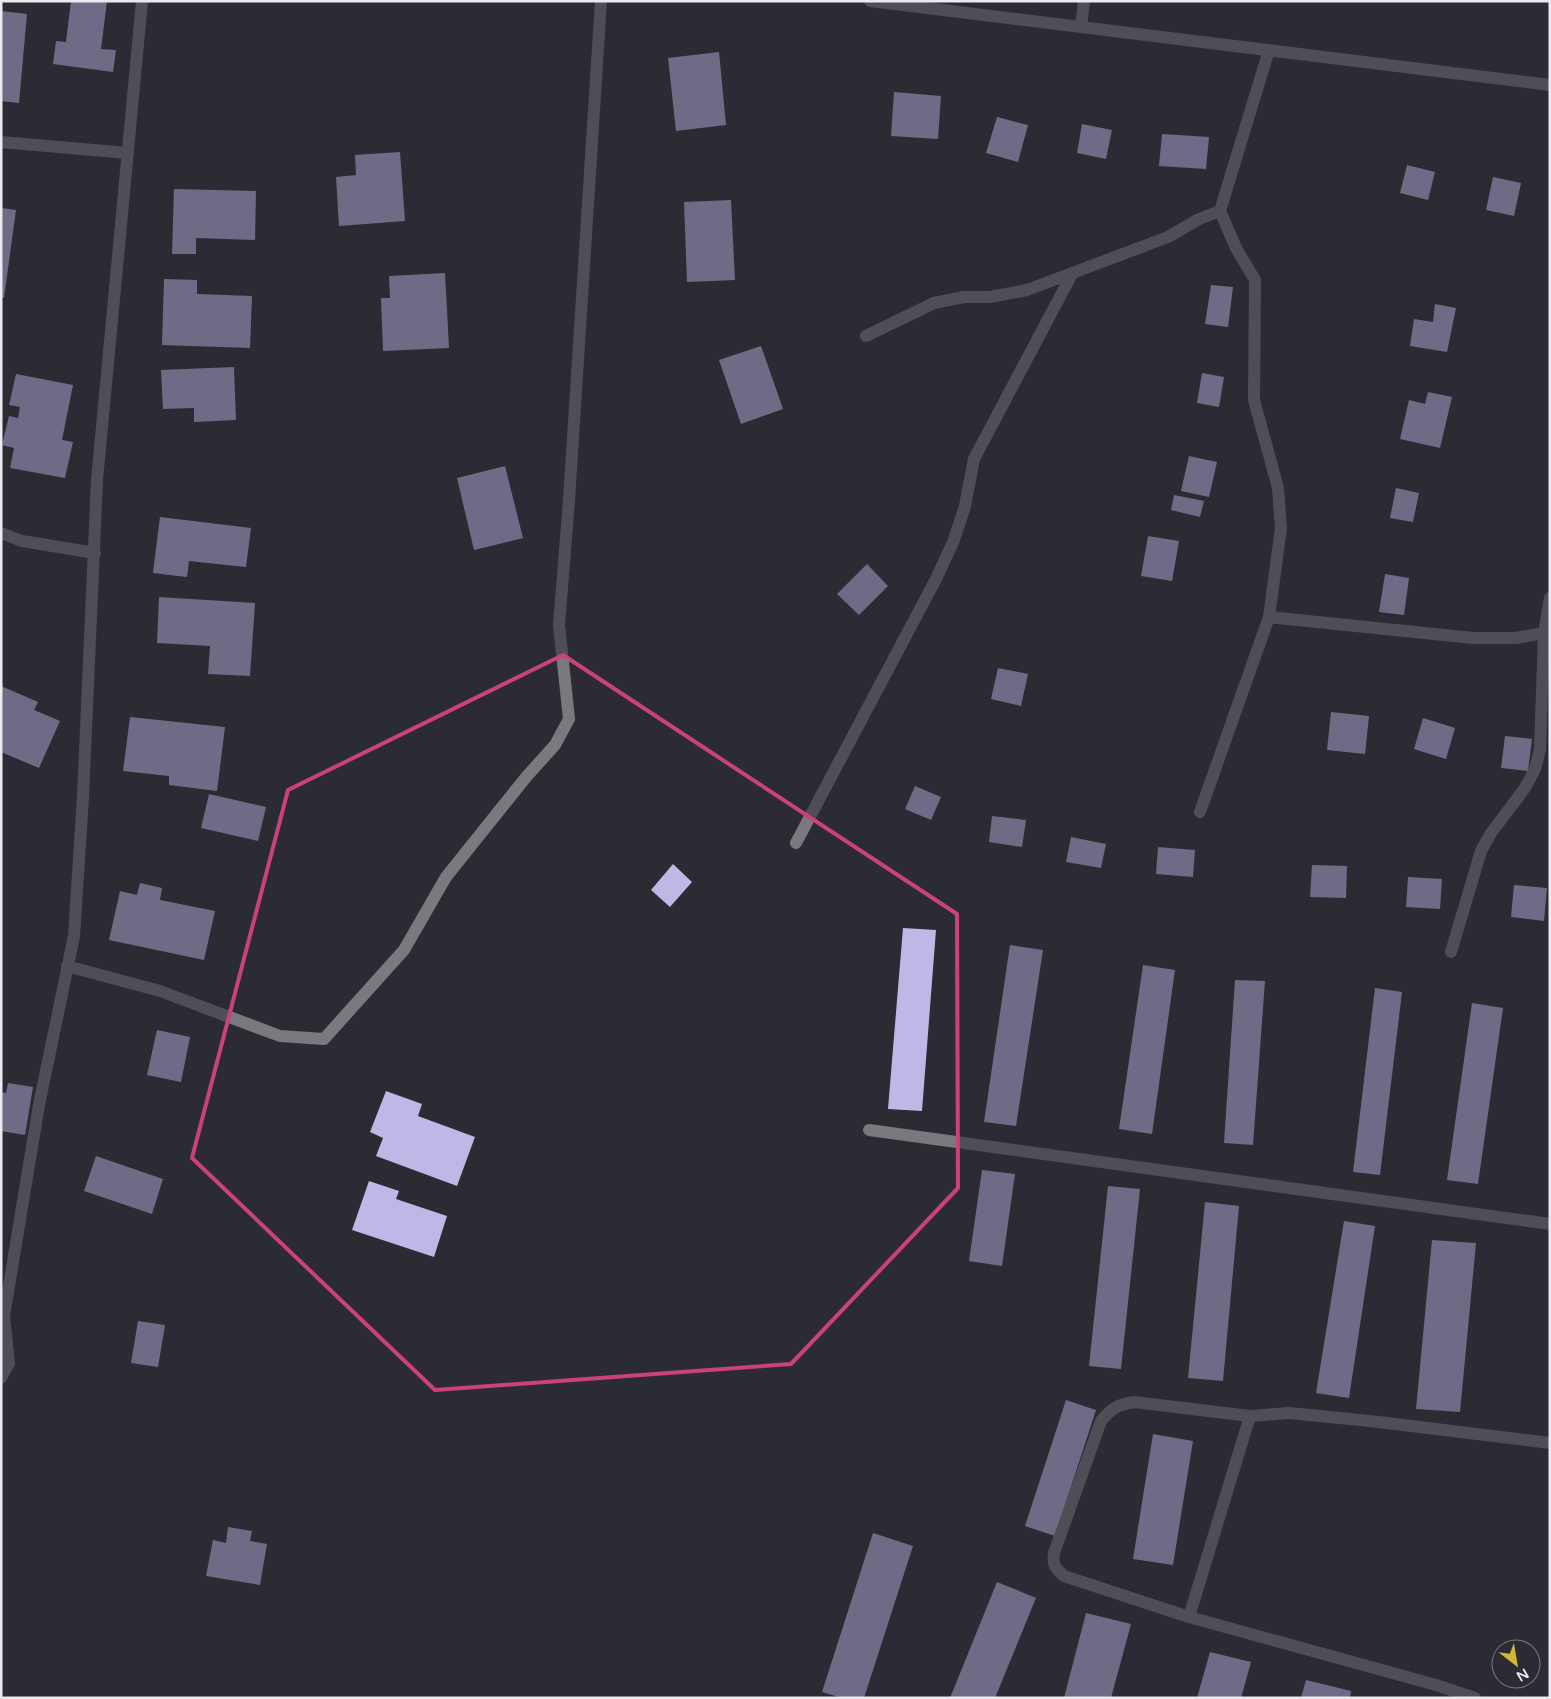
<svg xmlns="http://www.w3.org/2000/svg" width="1551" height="1699" font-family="'Varela Round',sans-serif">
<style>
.building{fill:#c0b7e7}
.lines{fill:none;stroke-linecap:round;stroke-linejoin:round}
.minor{stroke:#7a797e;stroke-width:12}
.marked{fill:none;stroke:#ca4279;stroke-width:4;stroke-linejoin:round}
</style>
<rect width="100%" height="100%" fill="#2c2b34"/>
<path class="building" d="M 71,1 L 107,1 L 101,49 L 116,50 L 113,72 L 53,64 L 56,41 L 66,42 Z
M 1,11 L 27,14 L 19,103 L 1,101 Z
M 719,52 L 726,125 L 676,131 L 668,58 Z
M 894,92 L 941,96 L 938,139 L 891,136 Z
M 997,117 L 1028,125 L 1018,162 L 986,153 Z
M 1082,124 L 1112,130 L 1106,159 L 1077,153 Z
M 1162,134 L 1209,137 L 1206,169 L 1159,166 Z
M 400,152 L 405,221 L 339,226 L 336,177 L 356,175 L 355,155 Z
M 1407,165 L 1435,172 L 1428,200 L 1400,193 Z
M 1493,177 L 1521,183 L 1514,216 L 1486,210 Z
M 174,189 L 256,191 L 255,240 L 196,238 L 196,254 L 172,254 Z
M 731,200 L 735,280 L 687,282 L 684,202 Z
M 1,208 L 16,210 L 4,298 L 1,297 Z
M 445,273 L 449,348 L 383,351 L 381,298 L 390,298 L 389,276 Z
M 164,279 L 197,280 L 197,294 L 252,296 L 250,348 L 162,345 Z
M 1211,285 L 1233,287 L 1228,327 L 1205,324 Z
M 1435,304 L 1456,308 L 1447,352 L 1410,346 L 1414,319 L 1433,322 Z
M 761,346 L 783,409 L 741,424 L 719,360 Z
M 234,367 L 236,420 L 194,422 L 194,408 L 163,409 L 161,370 Z
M 1202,373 L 1224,377 L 1219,407 L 1197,403 Z
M 16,374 L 73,385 L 62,440 L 73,442 L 65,478 L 10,468 L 14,448 L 2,445 L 9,416 L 18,418 L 20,407 L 9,405 Z
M 1428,392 L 1452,397 L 1440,448 L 1400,439 L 1409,400 L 1425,404 Z
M 1189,456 L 1217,462 L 1209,497 L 1181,491 Z
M 505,466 L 523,538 L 474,550 L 457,478 Z
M 1396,488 L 1419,493 L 1413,522 L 1390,518 Z
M 1174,495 L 1204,501 L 1200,517 L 1171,510 Z
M 160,517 L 251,528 L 246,567 L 189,561 L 187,577 L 153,573 Z
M 1148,536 L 1179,541 L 1172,581 L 1141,576 Z
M 867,564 L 888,586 L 859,615 L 837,594 Z
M 1385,574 L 1409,578 L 1404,615 L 1379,612 Z
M 159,597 L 255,603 L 250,676 L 208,674 L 210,646 L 157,643 Z
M 998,668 L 1028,674 L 1021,706 L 991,699 Z
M 1,686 L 38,702 L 34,710 L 60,721 L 39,768 L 1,752 Z
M 1331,712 L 1369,716 L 1365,754 L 1327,750 Z
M 130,717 L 225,727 L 217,791 L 169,785 L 169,776 L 123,771 Z
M 1423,718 L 1455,728 L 1446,759 L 1414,749 Z
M 1505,736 L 1532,739 L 1528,771 L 1501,768 Z
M 915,786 L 941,797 L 931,820 L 905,809 Z
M 209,794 L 266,807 L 258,841 L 201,828 Z
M 992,816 L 1026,820 L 1022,847 L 989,842 Z
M 1071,837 L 1106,844 L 1101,868 L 1066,862 Z
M 1158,847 L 1195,850 L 1193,877 L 1156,874 Z
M 673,864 L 692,882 L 670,907 L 651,890 Z
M 1312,865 L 1347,866 L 1346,898 L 1310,897 Z
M 1408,877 L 1442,879 L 1440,909 L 1406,907 Z
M 140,883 L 162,888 L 160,900 L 215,911 L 204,960 L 109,940 L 120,891 L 137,895 Z
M 1514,885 L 1547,888 L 1544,921 L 1511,917 Z
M 903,928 L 936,930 L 922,1111 L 888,1109 Z
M 1010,945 L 1043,950 L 1016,1126 L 984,1122 Z
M 1143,965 L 1175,970 L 1152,1134 L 1119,1129 Z
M 1235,980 L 1265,981 L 1253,1145 L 1224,1143 Z
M 1375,988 L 1402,992 L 1380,1175 L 1353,1172 Z
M 1472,1003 L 1503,1008 L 1478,1184 L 1447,1180 Z
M 157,1030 L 190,1037 L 181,1082 L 147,1075 Z
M 8,1083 L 33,1087 L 25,1135 L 1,1131 L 1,1092 L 6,1093 Z
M 386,1091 L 422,1104 L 418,1116 L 475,1137 L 457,1186 L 376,1156 L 383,1138 L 370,1132 Z
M 96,1156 L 163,1179 L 152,1214 L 84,1191 Z
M 982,1170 L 1015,1174 L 1002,1266 L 969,1261 Z
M 369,1181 L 399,1191 L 396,1199 L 447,1216 L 434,1257 L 352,1230 Z
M 1108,1186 L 1140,1189 L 1121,1369 L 1089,1366 Z
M 1205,1202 L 1239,1206 L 1223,1381 L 1188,1378 Z
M 1344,1221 L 1375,1226 L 1349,1398 L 1316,1393 Z
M 1432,1240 L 1476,1243 L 1460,1412 L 1416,1409 Z
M 138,1321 L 165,1325 L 158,1367 L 131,1363 Z
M 1066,1400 L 1096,1410 L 1055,1536 L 1025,1526 Z
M 1153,1434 L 1193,1441 L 1173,1565 L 1133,1559 Z
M 228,1527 L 252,1531 L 250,1541 L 267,1544 L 260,1585 L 206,1576 L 213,1540 L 226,1543 Z
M 873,1533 L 913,1546 L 864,1698 L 842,1698 L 822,1692 Z
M 997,1582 L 1036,1598 L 995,1698 L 950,1698 Z
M 1086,1613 L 1131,1624 L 1111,1698 L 1064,1698 Z
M 1210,1652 L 1251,1662 L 1241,1698 L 1197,1698 Z
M 1306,1680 L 1351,1691 L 1350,1698 L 1301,1698 Z"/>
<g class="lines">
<path class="minor" d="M 870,1 L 1550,85
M 1081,27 L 1084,1
M 1,142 L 128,153
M 866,336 L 934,303 L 964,297 L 990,297 L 1027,290 L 1168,237 L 1199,219 L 1220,211
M 1,533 L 22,541 L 95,553
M 1269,617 L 1473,638 L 1516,638 L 1544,633 L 1550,635
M 1200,812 L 1269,617 L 1281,528 L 1278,488 L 1254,400 L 1255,280 L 1236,248 L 1220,211 L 1269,50
M 796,843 L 936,579 L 954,540 L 965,506 L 974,459 L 1072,274
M 1451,952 L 1481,851 L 1491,833 L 1525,788 L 1535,769 L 1540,749 L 1544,633 L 1550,598
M 67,966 L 160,991 L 280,1036 L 324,1039 L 404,950 L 446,877 L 527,776 L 555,745 L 569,719 L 559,625 L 569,500 L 601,1
M 869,1130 L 1550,1224
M 1,1378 L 9,1363 L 4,1316 L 39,1105 L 74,936 L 83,797 L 97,480 L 142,1
M 1250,1416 L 1134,1402 C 1117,1405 1112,1408 1101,1421 L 1054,1553 C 1052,1564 1055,1568 1064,1576 L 1189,1617 L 1436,1685 L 1475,1698
M 1189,1617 L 1250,1416 L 1289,1413 L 1370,1421 L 1550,1443"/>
</g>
<path d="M0 0H1551V1699H0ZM 563,655 L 957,914 L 958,1188 L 791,1364 L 435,1390 L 192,1158 L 288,790 Z" fill="#2c2b34" fill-opacity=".55" fill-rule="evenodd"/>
<path class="marked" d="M 563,655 L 957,914 L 958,1188 L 791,1364 L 435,1390 L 192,1158 L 288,790 Z"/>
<rect width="1551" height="1699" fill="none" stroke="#ebeaf0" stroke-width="5"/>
<g transform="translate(1516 1664) rotate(149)"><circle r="24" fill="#2c2b34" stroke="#78777f"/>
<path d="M0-4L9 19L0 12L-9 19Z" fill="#d1b736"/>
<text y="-8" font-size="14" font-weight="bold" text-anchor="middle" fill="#ebeaf0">N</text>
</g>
</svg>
